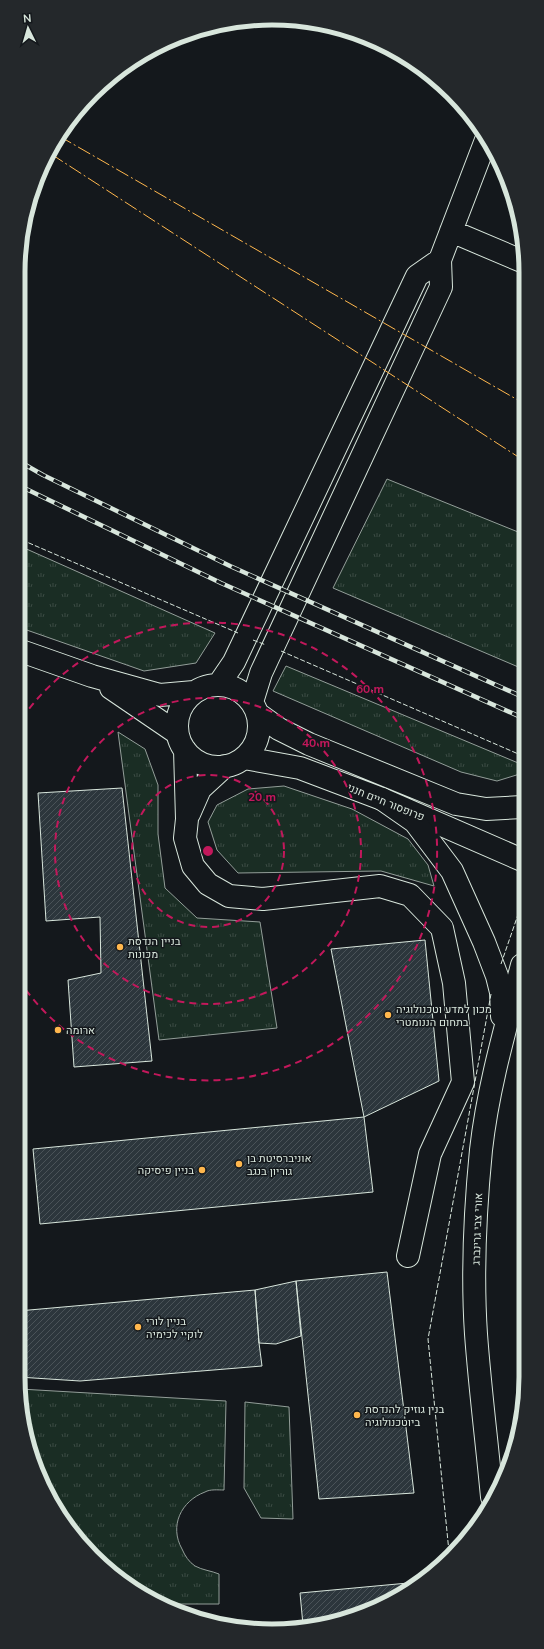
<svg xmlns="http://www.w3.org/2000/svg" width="544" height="1649" font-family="'Nunito Sans',Heebo,sans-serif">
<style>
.grass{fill:url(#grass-tufts);stroke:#939e99}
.building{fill:url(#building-hatch);stroke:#d8e6dc}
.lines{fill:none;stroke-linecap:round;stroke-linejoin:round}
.minor-casing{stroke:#d8e6dc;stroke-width:24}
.major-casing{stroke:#d8e6dc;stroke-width:24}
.minor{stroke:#14181c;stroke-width:22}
.major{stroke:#14181c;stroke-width:22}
.rail-casing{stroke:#d8e6dc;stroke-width:4.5}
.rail{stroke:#14181c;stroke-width:3;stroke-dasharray:9;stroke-linecap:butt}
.fence{stroke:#d8e6dc;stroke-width:1;stroke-dasharray:5 2;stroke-linecap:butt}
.power{stroke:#ffb74d;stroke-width:1;stroke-dasharray:14 3 2 3;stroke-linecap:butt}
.ring{fill:none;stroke:#c2185b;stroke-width:2;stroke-dasharray:7 5}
.poi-dot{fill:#ffb74d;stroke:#14181c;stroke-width:1.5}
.labels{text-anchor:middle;stroke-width:3;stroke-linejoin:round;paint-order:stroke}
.street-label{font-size:11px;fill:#d8e6dc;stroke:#14181c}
.poi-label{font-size:11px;fill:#d8e6dc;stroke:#14181c;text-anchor:start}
.rim{fill:none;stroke:#d8e6dc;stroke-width:5}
.centre{fill:#c2185b;stroke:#14181c;stroke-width:2}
.ring-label{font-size:12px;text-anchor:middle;font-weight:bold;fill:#c2185b;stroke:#14181c;stroke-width:3;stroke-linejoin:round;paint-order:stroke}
</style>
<defs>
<pattern id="grass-tufts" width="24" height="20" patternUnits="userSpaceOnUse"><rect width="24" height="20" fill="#1a2d24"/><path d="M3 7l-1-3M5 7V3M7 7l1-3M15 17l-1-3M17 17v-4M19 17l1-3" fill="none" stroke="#3b4b43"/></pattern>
<pattern id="building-hatch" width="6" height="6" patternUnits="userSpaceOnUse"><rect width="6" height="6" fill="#2c363c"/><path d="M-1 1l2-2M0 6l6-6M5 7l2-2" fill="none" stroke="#4a5358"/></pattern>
</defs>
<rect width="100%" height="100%" fill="#14181c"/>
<path class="grass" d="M 387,479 L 523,534 L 523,669 L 333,588 Z
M 22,547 L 215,633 L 196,663 L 144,671 L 21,628 Z
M 286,666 L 523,765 L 523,773 L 497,781 L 461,772 L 273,691 Z
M 118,732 L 145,749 L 158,785 L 158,834 L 165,888 L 197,918 L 260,922 L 277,1028 L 159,1040 Z
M 284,786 L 352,809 L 408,839 L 428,865 L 434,886 L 381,871 L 238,873 L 217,850 L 208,822 L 217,805 L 248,789 Z
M 20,1389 L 226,1401 L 224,1490 C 218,1490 210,1489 205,1492 C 181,1501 169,1526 182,1549 C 185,1556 189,1562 195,1566 C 202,1570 212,1571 219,1574 L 219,1604 L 159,1604 L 81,1545 L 37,1474 Z
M 245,1402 L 289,1407 L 293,1519 L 261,1518 L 244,1488 Z"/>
<path class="building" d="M 122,788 L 152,1061 L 74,1067 L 68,980 L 101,973 L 100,917 L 46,921 L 38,793 Z
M 425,940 L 439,1081 L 364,1117 L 331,949 Z
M 364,1117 L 373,1192 L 40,1224 L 33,1149 Z
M 387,1272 L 414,1493 L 319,1499 L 296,1281 Z
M 296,1281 L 301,1336 L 276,1344 L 259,1343 L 255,1290 Z
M 255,1290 L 259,1343 L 262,1366 L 80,1381 L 18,1377 L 18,1311 Z
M 419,1582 L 413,1588 L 338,1622 L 303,1625 L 300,1593 Z"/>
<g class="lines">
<g class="minor-casing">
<path id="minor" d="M 451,231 L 524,262
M 21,651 L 92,676 L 160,695 L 194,692
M 219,684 L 234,662 L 417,276 L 440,260
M177 726a41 41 0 1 1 82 0a41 41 0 1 1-82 0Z
M 111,688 L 177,733
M 252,702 L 261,673 L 441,287 L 440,260 L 486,140
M 258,714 L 279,729 L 309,744 L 456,804 L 486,809 L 522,807
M 185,750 L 187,819 L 185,838 L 193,866 L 208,884 L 229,896 L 263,899 L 380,886 L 410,895 L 442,928 L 454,983 L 463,1082 L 430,1154 L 408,1256
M 244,758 L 300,768 L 382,799 L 522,860
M 189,814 L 200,789 L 225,766"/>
</g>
<g class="major-casing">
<path id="major" d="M 382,799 L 415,822 L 452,871 L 484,942 L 497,976 L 501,992 L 502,1016
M 492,1497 C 487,1443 480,1389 476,1334 C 472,1274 475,1211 481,1150 C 488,1087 506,1026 522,965"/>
</g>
<use href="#minor" class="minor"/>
<use href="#major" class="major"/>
<g class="rail-casing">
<path id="rail" d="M 22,463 L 43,475 L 230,566 L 523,697
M 22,487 L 221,583 L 523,718"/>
</g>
<use href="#rail" class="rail"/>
<path class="fence" d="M 22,540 L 238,633
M 253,640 L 266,645
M 281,651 L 523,756
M 501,964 L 522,903
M 449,1552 L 428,1339 L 491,994"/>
<path class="power" d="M 59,136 L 523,403
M 51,154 L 523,460"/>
</g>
<g class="ring">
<circle cx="208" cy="851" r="76"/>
<circle cx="208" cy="851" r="153"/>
<path d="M22 718A229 229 0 1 1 20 982"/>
</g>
<g class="poi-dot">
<circle cx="120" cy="947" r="4"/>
<circle cx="388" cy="1015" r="4"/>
<circle cx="58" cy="1030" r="4"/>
<circle cx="239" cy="1164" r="4"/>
<circle cx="202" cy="1170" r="4"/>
<circle cx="138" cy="1327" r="4"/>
<circle cx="357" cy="1415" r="4"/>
</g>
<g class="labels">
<g class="street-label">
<text transform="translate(386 802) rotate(22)" y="4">פרופסור חיים חנני</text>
<text transform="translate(477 1229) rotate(-88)" y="4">אורי צבי גרינברג</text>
</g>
<g class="poi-label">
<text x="128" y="945">בניין הנדסת<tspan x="128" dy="13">מכונות</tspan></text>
<text x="396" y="1013">מכון למדע וטכנולוגיה<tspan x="396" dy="13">בתחום הננומטרי</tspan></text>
<text x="66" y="1034">ארומה</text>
<text x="247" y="1162">אוניברסיטת בן<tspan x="247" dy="13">גוריון בנגב</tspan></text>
<text x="194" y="1174" text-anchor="end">בניין פיסיקה</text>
<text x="146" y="1325">בניין לורי<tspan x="146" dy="13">לוקיי לכימיה</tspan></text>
<text x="365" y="1413">בנין גוזיק להנדסת<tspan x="365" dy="13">ביוטכנולוגיה</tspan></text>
</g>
</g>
<path d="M0 0H544V1649H0ZM272 25H272A247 247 0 0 1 519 272V1377A247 247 0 0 1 272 1624H272A247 247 0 0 1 25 1377V272A247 247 0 0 1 272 25Z" fill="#24282b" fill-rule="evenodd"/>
<path class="rim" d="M272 25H272A247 247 0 0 1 519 272V1377A247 247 0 0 1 272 1624H272A247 247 0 0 1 25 1377V272A247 247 0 0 1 272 25Z"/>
<circle cx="208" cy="851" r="6" class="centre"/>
<g class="ring-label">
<text x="370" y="693">60 m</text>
<text x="316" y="747">40 m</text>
<text x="262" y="801">20 m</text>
</g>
<g transform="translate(28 28) rotate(355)" stroke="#14181c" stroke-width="3" paint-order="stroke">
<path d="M0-3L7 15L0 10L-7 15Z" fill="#d8e6dc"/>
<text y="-6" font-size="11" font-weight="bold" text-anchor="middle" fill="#d8e6dc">N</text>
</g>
</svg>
